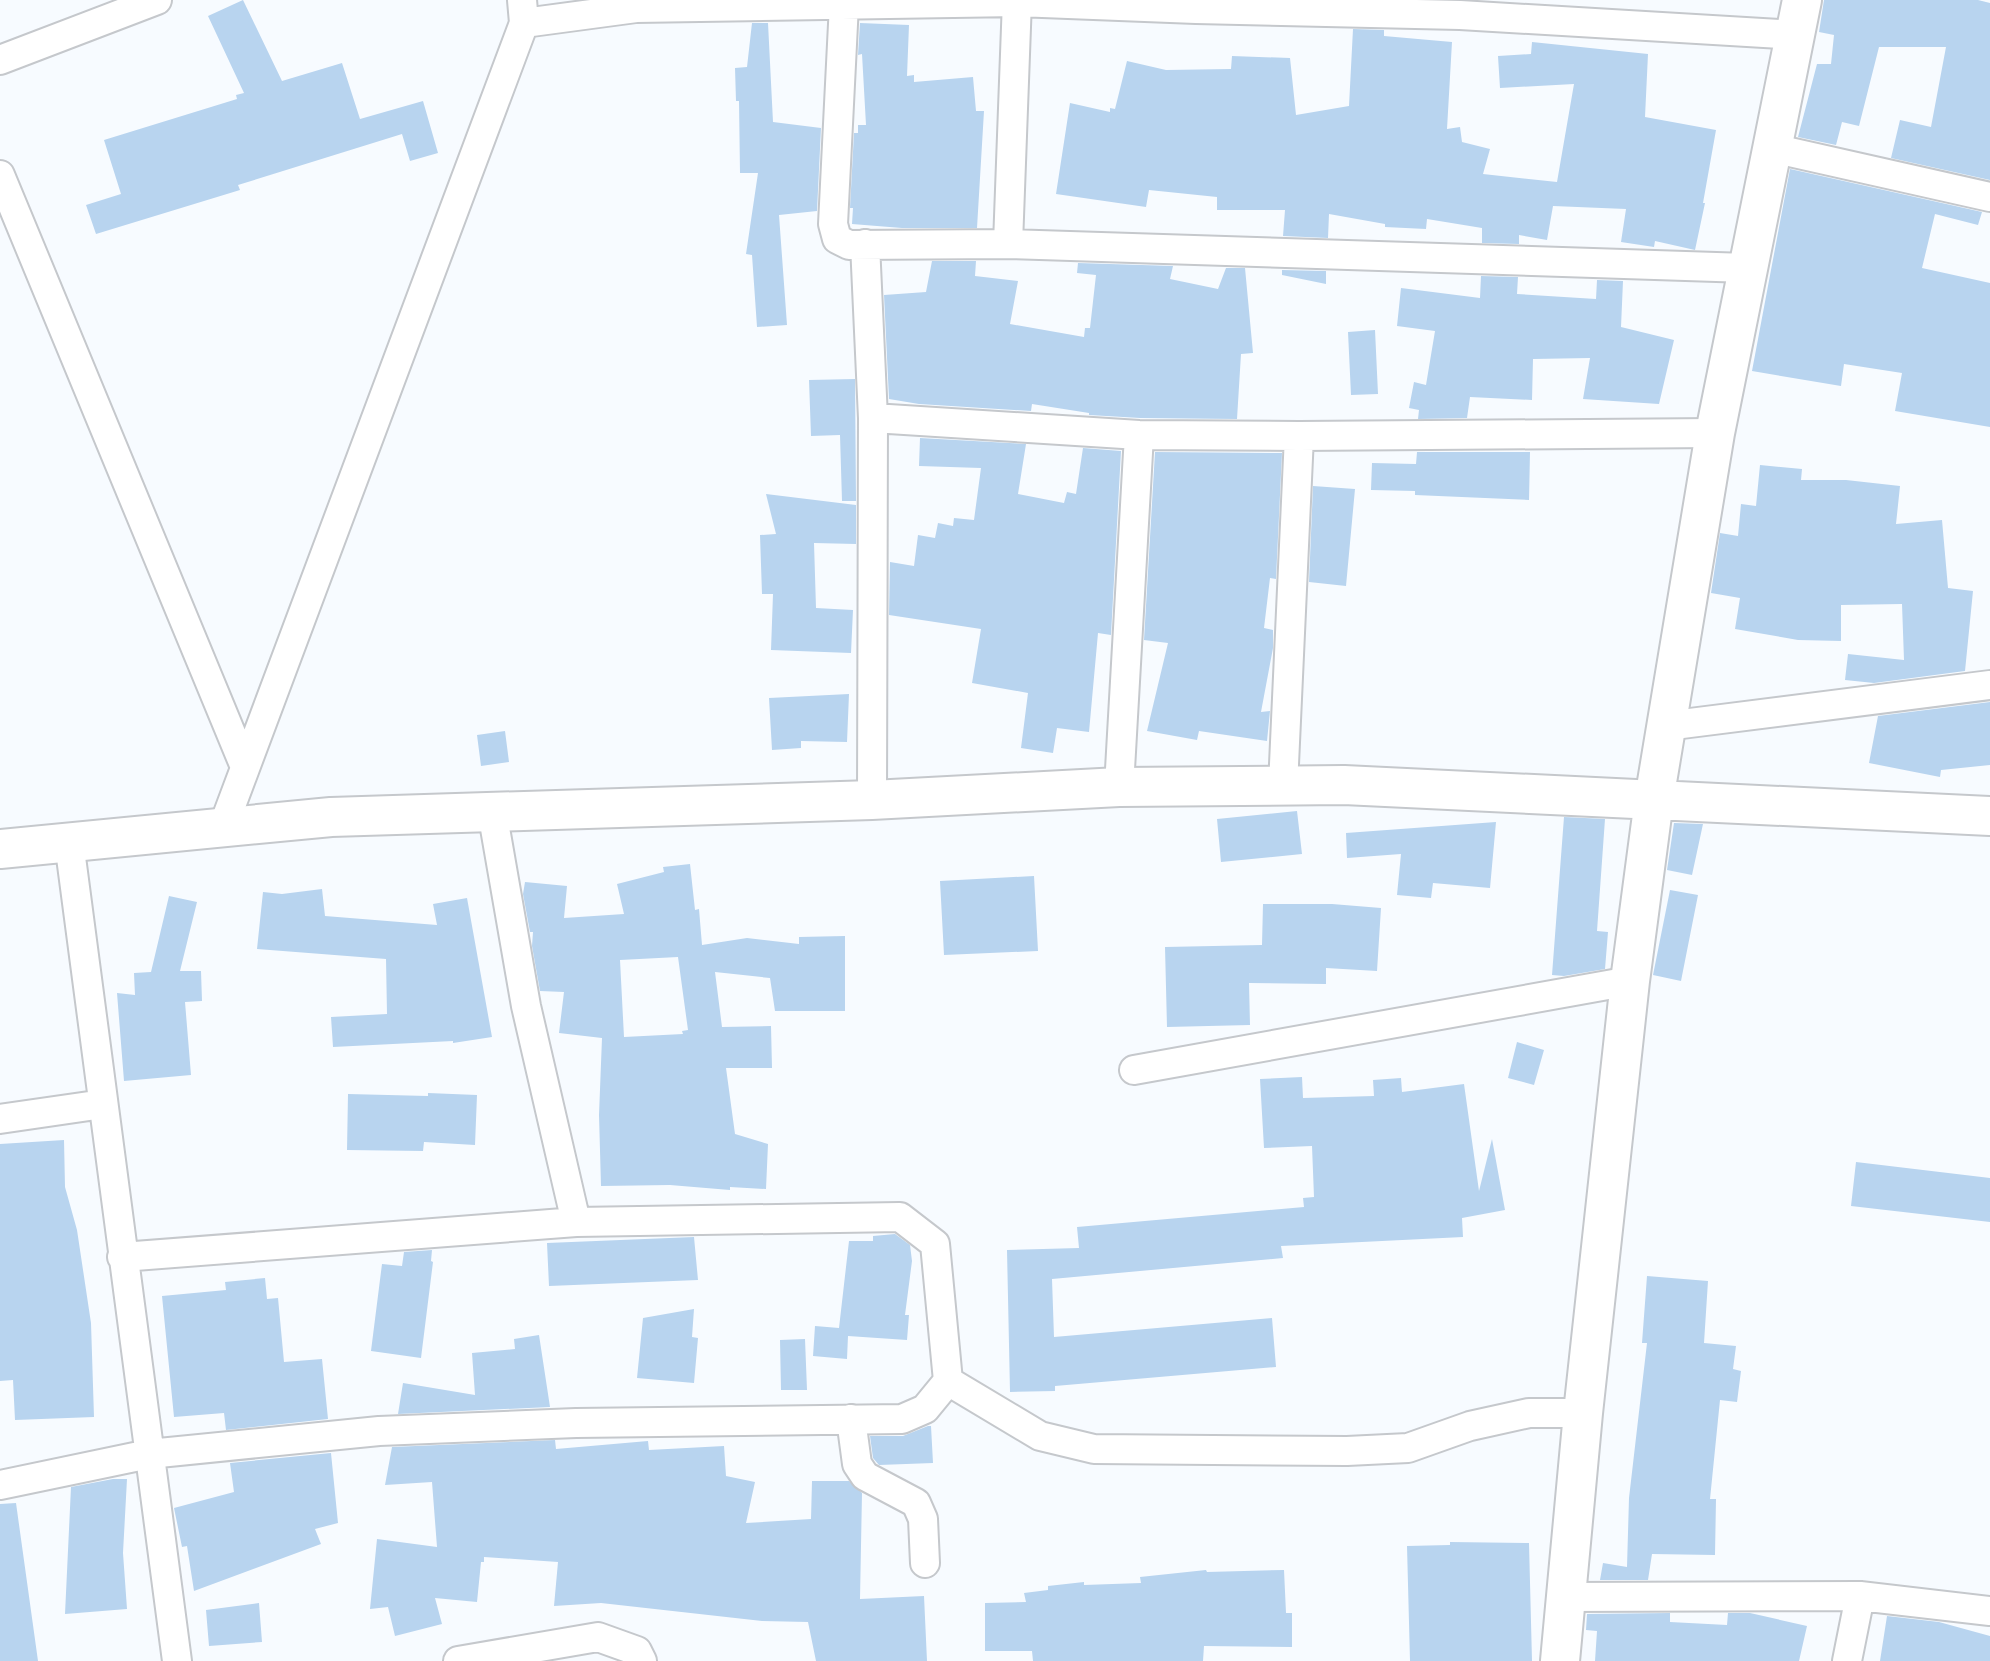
<svg xmlns="http://www.w3.org/2000/svg" width="1990" height="1661" font-family="'Titillium Web',sans-serif">
<style>
.building{fill:#b8d4ef;fill-rule:evenodd}
.lines{fill:none;stroke-linecap:round;stroke-linejoin:round}
.street-casing{stroke:#c5c8cc;stroke-width:32}
.secondary-casing{stroke:#c5c8cc;stroke-width:42}
.street{stroke:#fff;stroke-width:28}
.secondary{stroke:#fff;stroke-width:38}
</style>
<rect width="100%" height="100%" fill="#f7fbff"/>
<path class="building" d="M 243,0 L 282,81 L 342,63 L 360,119 L 423,101 L 438,153 L 410,161 L 402,134 L 238,185 L 240,190 L 96,234 L 86,205 L 121,194 L 104,140 L 237,99 L 236,95 L 244,93 L 208,16 Z
M 1824,0 L 1978,0 L 1990,3 L 1990,180 L 1891,158 L 1900,120 L 1931,127 L 1946,47 L 1879,47 L 1859,126 L 1842,122 L 1836,145 L 1798,137 L 1817,64 L 1831,64 L 1834,35 L 1819,32 Z
M 752,23 L 768,23 L 773,122 L 821,128 L 817,211 L 779,215 L 787,325 L 757,327 L 752,255 L 746,254 L 758,173 L 740,173 L 739,101 L 736,101 L 735,68 L 747,67 Z
M 860,23 L 909,25 L 907,76 L 914,75 L 914,82 L 973,77 L 976,111 L 984,111 L 977,228 L 902,228 L 852,224 L 853,208 L 850,208 L 854,133 L 858,133 L 858,125 L 866,125 L 862,54 L 858,55 Z
M 1353,29 L 1384,30 L 1384,36 L 1452,42 L 1447,129 L 1460,127 L 1462,142 L 1490,149 L 1483,174 L 1557,182 L 1574,84 L 1500,88 L 1498,56 L 1531,54 L 1532,42 L 1648,54 L 1645,117 L 1716,130 L 1703,203 L 1705,203 L 1695,250 L 1655,241 L 1654,247 L 1621,242 L 1626,209 L 1553,206 L 1547,240 L 1519,235 L 1519,244 L 1482,243 L 1482,228 L 1427,219 L 1426,229 L 1385,227 L 1385,224 L 1329,214 L 1328,238 L 1283,236 L 1285,210 L 1217,210 L 1217,197 L 1149,190 L 1146,207 L 1056,194 L 1070,103 L 1110,112 L 1110,108 L 1115,109 L 1127,61 L 1166,70 L 1231,69 L 1232,56 L 1290,58 L 1296,115 L 1349,106 Z
M 1790,169 L 1982,212 L 1978,225 L 1935,214 L 1922,268 L 1990,283 L 1990,427 L 1895,411 L 1902,373 L 1844,364 L 1841,386 L 1752,371 Z
M 932,261 L 976,261 L 975,276 L 1018,281 L 1010,324 L 1084,337 L 1085,328 L 1090,328 L 1096,275 L 1077,273 L 1078,263 L 1173,266 L 1170,279 L 1218,289 L 1226,268 L 1245,268 L 1253,353 L 1241,354 L 1237,419 L 1140,418 L 1089,415 L 1089,413 L 1032,404 L 1031,411 L 919,404 L 889,399 L 884,295 L 926,292 Z
M 1282,270 L 1326,271 L 1326,284 L 1282,275 Z
M 1481,276 L 1518,277 L 1517,294 L 1596,299 L 1597,280 L 1623,281 L 1621,327 L 1674,340 L 1659,404 L 1583,399 L 1590,358 L 1533,359 L 1532,400 L 1470,397 L 1467,418 L 1418,419 L 1419,410 L 1409,408 L 1414,382 L 1426,385 L 1435,331 L 1397,326 L 1401,288 L 1480,298 Z
M 1375,330 L 1378,394 L 1351,395 L 1348,332 Z
M 855,379 L 856,501 L 842,501 L 840,435 L 811,436 L 809,380 Z
M 920,438 L 1026,444 L 1018,494 L 1064,503 L 1067,492 L 1076,494 L 1083,448 L 1121,451 L 1111,635 L 1098,633 L 1089,732 L 1057,728 L 1053,753 L 1021,748 L 1028,693 L 972,683 L 981,629 L 889,615 L 890,562 L 914,566 L 918,535 L 935,538 L 938,523 L 953,526 L 954,518 L 974,520 L 981,468 L 919,466 Z
M 1155,452 L 1282,453 L 1276,579 L 1270,578 L 1264,628 L 1273,630 L 1273,648 L 1261,712 L 1270,711 L 1267,741 L 1199,731 L 1197,740 L 1147,731 L 1168,643 L 1144,640 Z
M 1417,452 L 1530,452 L 1529,500 L 1415,495 L 1415,491 L 1371,490 L 1372,463 L 1416,464 Z
M 1760,465 L 1802,469 L 1801,480 L 1846,480 L 1900,486 L 1896,524 L 1942,520 L 1948,588 L 1973,591 L 1965,671 L 1874,683 L 1845,680 L 1848,654 L 1904,660 L 1902,604 L 1841,605 L 1841,641 L 1798,640 L 1735,629 L 1740,598 L 1711,593 L 1720,533 L 1738,536 L 1741,504 L 1756,506 Z
M 1313,486 L 1355,489 L 1346,586 L 1309,582 Z
M 766,494 L 856,505 L 856,544 L 814,543 L 816,608 L 853,610 L 851,653 L 771,650 L 773,594 L 762,594 L 760,535 L 776,534 Z
M 849,694 L 847,742 L 801,741 L 801,748 L 772,750 L 769,698 Z
M 1990,702 L 1990,765 L 1941,770 L 1940,777 L 1869,763 L 1878,716 Z
M 505,731 L 509,762 L 481,766 L 477,735 Z
M 1297,811 L 1302,854 L 1221,862 L 1217,819 Z
M 1564,817 L 1605,819 L 1597,931 L 1608,932 L 1605,969 L 1564,976 L 1552,975 Z
M 1496,822 L 1490,888 L 1433,883 L 1431,898 L 1397,895 L 1401,854 L 1347,858 L 1346,833 Z
M 1674,823 L 1703,824 L 1692,875 L 1667,870 Z
M 690,864 L 695,910 L 699,909 L 702,945 L 747,938 L 799,944 L 799,937 L 845,936 L 845,1011 L 775,1011 L 770,978 L 715,972 L 722,1027 L 771,1026 L 772,1068 L 726,1068 L 735,1134 L 768,1144 L 766,1189 L 730,1187 L 730,1190 L 670,1185 L 601,1186 L 599,1115 L 602,1038 L 559,1033 L 564,992 L 540,991 L 532,946 L 533,932 L 530,932 L 523,894 L 525,882 L 567,886 L 564,918 L 624,914 L 617,884 L 664,872 L 663,867 ZM 678,957 L 688,1030 L 682,1031 L 683,1034 L 624,1037 L 620,960 Z
M 1034,876 L 1038,951 L 944,955 L 940,881 Z
M 322,889 L 325,916 L 437,925 L 433,904 L 467,898 L 492,1037 L 453,1043 L 453,1041 L 333,1047 L 331,1017 L 387,1014 L 386,959 L 257,949 L 263,892 L 282,894 Z
M 1670,890 L 1698,895 L 1681,981 L 1653,975 Z
M 169,896 L 197,902 L 180,971 L 201,971 L 202,1001 L 185,1002 L 191,1075 L 124,1081 L 117,993 L 135,995 L 134,973 L 151,972 Z
M 1263,904 L 1332,904 L 1381,908 L 1377,971 L 1326,968 L 1326,984 L 1249,983 L 1250,1025 L 1167,1027 L 1165,947 L 1262,945 Z
M 1517,1042 L 1544,1050 L 1534,1085 L 1508,1078 Z
M 1302,1077 L 1303,1098 L 1374,1096 L 1373,1080 L 1401,1078 L 1402,1092 L 1464,1084 L 1479,1191 L 1492,1139 L 1505,1210 L 1462,1218 L 1463,1237 L 1281,1246 L 1283,1258 L 1052,1279 L 1054,1337 L 1272,1318 L 1276,1367 L 1055,1386 L 1055,1391 L 1010,1392 L 1007,1250 L 1079,1248 L 1077,1227 L 1304,1207 L 1303,1198 L 1314,1197 L 1312,1146 L 1264,1148 L 1260,1079 Z
M 428,1093 L 477,1095 L 475,1145 L 424,1142 L 423,1151 L 347,1150 L 348,1094 L 428,1096 Z
M 64,1140 L 65,1187 L 77,1230 L 91,1323 L 94,1417 L 15,1420 L 13,1380 L 0,1381 L 0,1144 Z
M 1856,1162 L 1990,1178 L 1990,1222 L 1851,1206 Z
M 895,1234 L 910,1245 L 912,1261 L 905,1315 L 909,1315 L 907,1340 L 848,1336 L 847,1359 L 813,1356 L 815,1326 L 839,1328 L 849,1241 L 873,1241 L 873,1236 Z
M 694,1237 L 698,1280 L 549,1286 L 547,1243 Z
M 432,1250 L 431,1261 L 433,1262 L 421,1358 L 371,1351 L 382,1264 L 402,1266 L 404,1252 Z
M 1647,1276 L 1708,1281 L 1704,1343 L 1736,1346 L 1733,1369 L 1741,1371 L 1737,1402 L 1720,1400 L 1710,1499 L 1716,1499 L 1715,1555 L 1652,1554 L 1648,1580 L 1600,1580 L 1603,1563 L 1627,1567 L 1629,1498 L 1647,1343 L 1642,1343 Z
M 265,1278 L 267,1299 L 278,1298 L 284,1362 L 322,1359 L 328,1419 L 226,1430 L 224,1413 L 174,1417 L 162,1296 L 226,1290 L 225,1282 Z
M 694,1309 L 692,1337 L 698,1338 L 694,1383 L 637,1378 L 643,1318 Z
M 539,1335 L 550,1407 L 398,1414 L 403,1383 L 475,1395 L 472,1353 L 515,1349 L 514,1339 Z
M 805,1339 L 807,1390 L 781,1390 L 780,1340 Z
M 928,1426 L 931,1426 L 933,1463 L 879,1465 L 873,1458 L 870,1436 L 903,1436 Z
M 555,1440 L 556,1449 L 648,1441 L 649,1450 L 724,1446 L 726,1476 L 755,1482 L 746,1523 L 811,1519 L 812,1481 L 849,1481 L 862,1493 L 860,1599 L 924,1596 L 927,1661 L 816,1661 L 808,1622 L 762,1621 L 601,1603 L 554,1606 L 558,1562 L 484,1557 L 484,1562 L 481,1562 L 477,1602 L 435,1598 L 442,1624 L 395,1636 L 388,1607 L 370,1609 L 377,1539 L 437,1547 L 432,1482 L 385,1485 L 392,1447 Z
M 331,1453 L 338,1523 L 315,1529 L 321,1544 L 194,1591 L 187,1546 L 182,1547 L 174,1508 L 234,1492 L 230,1463 Z
M 113,1479 L 127,1479 L 123,1553 L 127,1609 L 65,1614 L 71,1487 Z
M 16,1503 L 38,1661 L 0,1661 L 0,1504 Z
M 1450,1542 L 1529,1543 L 1532,1661 L 1410,1661 L 1407,1546 L 1450,1545 Z
M 1206,1570 L 1207,1572 L 1284,1570 L 1286,1613 L 1292,1613 L 1292,1647 L 1204,1646 L 1203,1661 L 1033,1661 L 1032,1651 L 985,1651 L 985,1603 L 1026,1602 L 1024,1593 L 1048,1590 L 1048,1586 L 1084,1582 L 1084,1585 L 1141,1583 L 1140,1577 Z
M 259,1603 L 262,1642 L 209,1646 L 206,1610 Z
M 1670,1613 L 1670,1622 L 1727,1625 L 1728,1613 L 1750,1613 L 1807,1626 L 1799,1661 L 1595,1661 L 1597,1631 L 1586,1630 L 1587,1614 Z
M 1887,1616 L 1939,1622 L 1990,1636 L 1990,1661 L 1880,1661 Z"/>
<g class="lines">
<g class="street-casing">
<path id="street" d="M 844,4 L 833,224 L 837,239 L 849,245 L 1008,244 L 1747,268
M 524,23 L 636,8 L 1017,2 L 1196,9 L 1460,15 L 1796,35
M 0,60 L 157,0
M 1772,148 L 1990,197
M 0,175 L 245,767
M 865,244 L 873,418 L 872,800
M 1008,244 L 1017,0
M 873,418 L 1139,435 L 1299,436 L 1715,433
M 1666,726 L 1990,685
M 1283,786 L 1299,436
M 1119,787 L 1139,435
M 492,811 L 526,1006 L 576,1222
M 223,827 L 524,23 L 522,0
M 69,842 L 177,1661
M 1134,1070 L 1630,981
M 0,1119 L 103,1104
M 948,1381 L 1040,1436 L 1094,1449 L 1347,1451 L 1408,1448 L 1470,1426 L 1529,1413 L 1583,1413
M 851,1419 L 857,1464 L 865,1476 L 916,1503 L 923,1519 L 925,1563
M 0,1485 L 149,1454 L 379,1431 L 576,1423 L 902,1419 L 925,1409 L 948,1381 L 935,1244 L 900,1217 L 576,1222 L 122,1257
M 1566,1597 L 1860,1596 L 1990,1611
M 458,1661 L 598,1637 L 637,1651 L 642,1661
M 1847,1661 L 1860,1596"/>
</g>
<g class="secondary-casing">
<path id="secondary" d="M 0,849 L 331,817 L 872,800 L 1119,787 L 1344,785 L 1990,816
M 1560,1661 L 1583,1413 L 1630,981 L 1654,800 L 1715,433 L 1802,0"/>
</g>
<use href="#street" class="street"/>
<use href="#secondary" class="secondary"/>
</g>
</svg>
